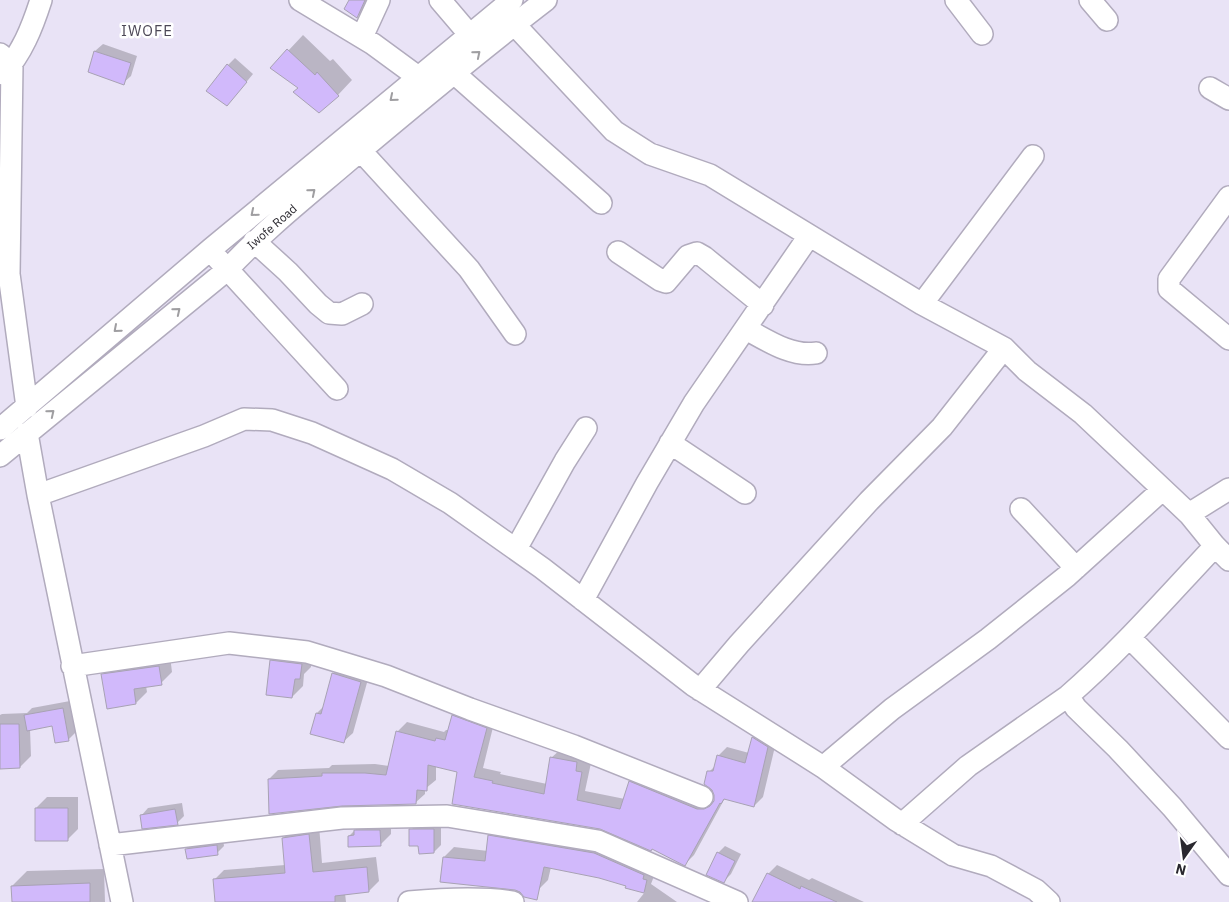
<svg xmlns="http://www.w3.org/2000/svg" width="1229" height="902" font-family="'IBM Plex Sans',sans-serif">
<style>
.shadow{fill:#0003}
.building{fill:#d1b9fb;stroke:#a8a2b4}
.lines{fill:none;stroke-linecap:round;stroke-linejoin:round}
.minor-casing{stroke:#b1abbd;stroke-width:24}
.minor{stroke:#fff;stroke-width:21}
.oneway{stroke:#9f9ea1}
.labels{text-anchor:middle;stroke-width:5;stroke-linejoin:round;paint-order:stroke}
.street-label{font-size:12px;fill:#2a282f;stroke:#fff}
.quarter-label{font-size:15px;letter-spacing:1px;fill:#4d4857;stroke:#fff}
</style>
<rect width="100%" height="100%" fill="#e9e3f6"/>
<path class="shadow" d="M 350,0 L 370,0 L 368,6 L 357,17 Z
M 303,35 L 330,61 L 333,59 L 352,80 L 338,95 L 299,88 L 272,68 Z
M 103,44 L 137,56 L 131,76 L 123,83 L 89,71 L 95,51 Z
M 235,58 L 253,74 L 234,97 L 228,65 Z
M 282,650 L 312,653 L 311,667 L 304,674 L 303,686 L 292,697 L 271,661 Z
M 170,656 L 172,672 L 161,683 L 146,686 L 147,692 L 136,703 L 103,675 L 114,664 Z
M 343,664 L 370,672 L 353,733 L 343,742 L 312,733 L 317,713 L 325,705 L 334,673 Z
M 70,701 L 76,732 L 68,740 L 53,725 L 30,729 L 31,756 L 20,767 L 0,767 L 0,715 L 2,714 L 27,713 L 32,708 Z
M 462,707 L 495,719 L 483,768 L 501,772 L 500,774 L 547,784 L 551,758 L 561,749 L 586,754 L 584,762 L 591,763 L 585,791 L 625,799 L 630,782 L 639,773 L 707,800 L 713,801 L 715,800 L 716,795 L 709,772 L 716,765 L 718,756 L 727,747 L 749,753 L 753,737 L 762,729 L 777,738 L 763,797 L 754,806 L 725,798 L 694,855 L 685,864 L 652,848 L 601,828 L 453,803 L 459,771 L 436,765 L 436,780 L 425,789 L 425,794 L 415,803 L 269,779 L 278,770 L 329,768 L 332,765 L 375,764 L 389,766 L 398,731 L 407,722 L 444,732 L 446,730 L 449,730 L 453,716 Z
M 47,797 L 78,797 L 78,829 L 67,840 L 36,808 Z
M 182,803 L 184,816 L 177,823 L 141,816 L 148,808 Z
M 391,819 L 391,834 L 380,845 L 349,836 L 360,825 Z
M 441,822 L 441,845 L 434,852 L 420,845 L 411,830 L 418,823 Z
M 319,825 L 322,863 L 376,857 L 379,881 L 369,891 L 345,893 L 346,902 L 216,902 L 214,880 L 224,870 L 285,865 L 283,838 L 293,828 Z
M 499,826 L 605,844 L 656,871 L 651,884 L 677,902 L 637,902 L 645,892 L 627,887 L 628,885 L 599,877 L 551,867 L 548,880 L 538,890 L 444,857 L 454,847 L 488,851 L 489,836 Z
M 223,839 L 224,846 L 217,853 L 187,849 L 194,842 Z
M 725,846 L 741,854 L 731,874 L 724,881 L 718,853 Z
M 777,865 L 809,880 L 812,878 L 864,902 L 754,902 L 768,874 Z
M 104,869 L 105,902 L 13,902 L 12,886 L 27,871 Z"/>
<path class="building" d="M 349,0 L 365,0 L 357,18 L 344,9 Z
M 287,49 L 315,75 L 317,72 L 339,96 L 319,113 L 293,92 L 298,88 L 270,68 Z
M 94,51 L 131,63 L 124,85 L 88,72 Z
M 227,64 L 247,82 L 227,106 L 206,91 Z
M 270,660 L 302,664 L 300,679 L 295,679 L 292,698 L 266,695 Z
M 159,666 L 162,685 L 134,689 L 136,704 L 107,709 L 101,674 Z
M 332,673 L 361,682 L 344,743 L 310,734 L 316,713 L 321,714 Z
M 63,708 L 69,741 L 55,743 L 52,726 L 27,731 L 24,715 Z
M 452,715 L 487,728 L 474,777 L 493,781 L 492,783 L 544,794 L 550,757 L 577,762 L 576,771 L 582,772 L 577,800 L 620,809 L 629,781 L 697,809 L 704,809 L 710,806 L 714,801 L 714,795 L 712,790 L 704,784 L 707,771 L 713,771 L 717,755 L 745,763 L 752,737 L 768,747 L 754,807 L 724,799 L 721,804 L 720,803 L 685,866 L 652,849 L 651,851 L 600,829 L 452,804 L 457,772 L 428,765 L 427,791 L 417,790 L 416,804 L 342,806 L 269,814 L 268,779 L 322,776 L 322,773 L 365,773 L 386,775 L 396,731 L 435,741 L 436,738 L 445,740 Z
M 0,724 L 19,724 L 20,768 L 0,769 Z
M 35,808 L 68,808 L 68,841 L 35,841 Z
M 175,809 L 178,825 L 142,829 L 140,815 Z
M 409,829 L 434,829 L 434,853 L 419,854 L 418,846 L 409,846 Z
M 354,830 L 380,830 L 381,846 L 348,847 L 348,836 L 354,835 Z
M 309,834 L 313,872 L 367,867 L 369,892 L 335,896 L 335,902 L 215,902 L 213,879 L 285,873 L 282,838 Z
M 488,835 L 594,853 L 644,875 L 643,879 L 647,880 L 644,893 L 625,888 L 626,886 L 599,878 L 544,867 L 537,900 L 524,897 L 520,892 L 515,890 L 440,882 L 443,857 L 485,861 Z
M 217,845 L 218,855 L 187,859 L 185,849 Z
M 717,852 L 735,861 L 724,883 L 706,875 Z
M 767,873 L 800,889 L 801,886 L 837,902 L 752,902 Z
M 90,883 L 90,902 L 12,902 L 11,886 Z"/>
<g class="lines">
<g class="minor-casing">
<path id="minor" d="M 300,0 L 373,44 L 418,77
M 440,0 L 469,34
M 956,0 L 982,34
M 1090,0 L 1107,20
M 514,24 L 614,131 L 650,154 L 710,175 L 922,304 L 1004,348 L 1027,371 L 1083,414 L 1189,514 L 1215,546 L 1229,560
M 362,37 L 379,0
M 0,54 L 12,64 L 9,274 L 27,407
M 454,73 L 601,203
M 3,74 C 22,53 32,28 41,0
M 1210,88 L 1229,99
M 361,151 L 469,269 L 515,334
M 1229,197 L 1169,279 L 1169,289 L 1229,339
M 254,241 L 288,272 L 318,304 L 329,313 L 342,314 L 362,304
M 618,252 L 660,280 L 666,282 L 688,256 L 697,253 L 704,257 L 763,305
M 218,259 L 337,389
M 922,304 L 1033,156
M 746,329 C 768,341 792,357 816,353
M 0,429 L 211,249 L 512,0
M 27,433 L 38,495 L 122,902
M 670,443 L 745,493
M 0,456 L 227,270 C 266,228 311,193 354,156 C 417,103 481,50 546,0
M 38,495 L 204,436 L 244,419 L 272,420 L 312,433 L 392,469 L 450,503 L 542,568 L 693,685 L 823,767 L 896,820 L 953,855 L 991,866 L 1036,890 L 1049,902
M 1021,509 L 1076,568
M 1189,514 L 1229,489
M 516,549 L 565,461 L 586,428
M 583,600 L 647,483 L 694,403 L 809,236
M 1130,638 L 1229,738
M 72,666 L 229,643 L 307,652 L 386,676 L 470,709 L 574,746 L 702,797
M 700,690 L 739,644 L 869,501 L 942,427 L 1004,348
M 1068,696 L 1076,708 L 1118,749 L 1172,807 L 1229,875
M 823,767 L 892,709 L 988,639 L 1067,576 L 1162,490
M 902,824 L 968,766 L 1068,696 C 1121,650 1167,597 1215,546
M 110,845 L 342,818 L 447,816 L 598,841 L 737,902
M 409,902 C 442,899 481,897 513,902"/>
</g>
<use href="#minor" class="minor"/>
</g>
<defs><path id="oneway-chevron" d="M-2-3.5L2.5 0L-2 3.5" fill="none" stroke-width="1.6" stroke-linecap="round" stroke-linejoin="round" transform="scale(1.25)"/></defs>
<g class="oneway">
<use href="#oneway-chevron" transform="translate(477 54) rotate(-40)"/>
<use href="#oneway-chevron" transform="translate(393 98) rotate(140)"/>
<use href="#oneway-chevron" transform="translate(312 192) rotate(-40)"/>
<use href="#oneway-chevron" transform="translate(254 213) rotate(140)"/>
<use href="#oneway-chevron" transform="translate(177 311) rotate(-39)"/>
<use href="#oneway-chevron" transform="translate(117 329) rotate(139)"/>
<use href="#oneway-chevron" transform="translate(51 413) rotate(-39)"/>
</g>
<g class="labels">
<g class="street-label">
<text transform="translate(272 227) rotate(-41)" y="4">Iwofe Road</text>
</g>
<g class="quarter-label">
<text x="147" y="36">IWOFE</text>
</g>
</g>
<g transform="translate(1184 857) rotate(194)" stroke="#ffffff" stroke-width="4" paint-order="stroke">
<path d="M0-4L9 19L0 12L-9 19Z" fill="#2a282f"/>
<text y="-8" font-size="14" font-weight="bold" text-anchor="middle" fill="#2a282f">N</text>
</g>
</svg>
